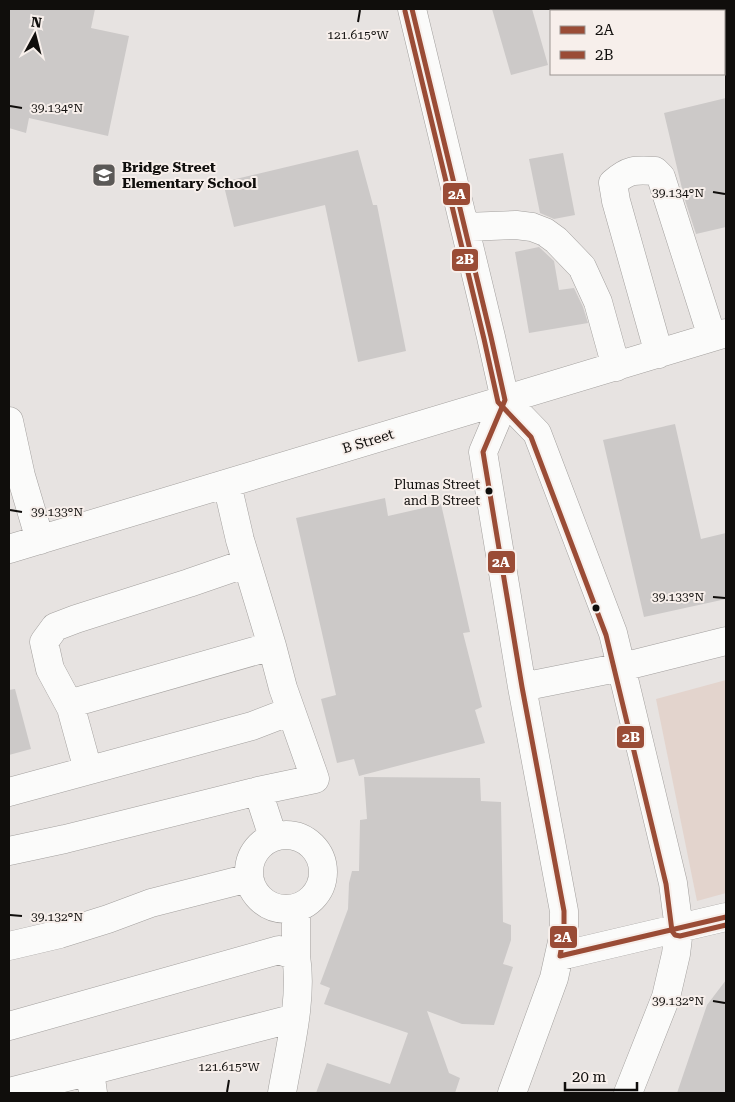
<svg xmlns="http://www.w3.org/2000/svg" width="735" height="1102" font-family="'Roboto Serif',serif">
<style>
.green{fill:#e3d4cd}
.building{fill:#ccc9c8}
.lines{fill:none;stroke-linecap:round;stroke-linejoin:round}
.minor-casing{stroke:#a3a09e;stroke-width:29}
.minor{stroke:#fbfbfa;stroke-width:28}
.bus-1-casing{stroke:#f7efeb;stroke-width:9}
.bus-2-casing{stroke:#f7efeb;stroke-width:9}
.bus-1{stroke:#9a4c36;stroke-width:5}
.bus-2{stroke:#9a4c36;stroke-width:5}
.ticks{fill:none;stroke:#100e0c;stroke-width:2}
.bus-dot{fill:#100e0c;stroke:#f7efeb;stroke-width:2}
.labels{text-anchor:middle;stroke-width:4;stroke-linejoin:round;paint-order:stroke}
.bus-label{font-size:13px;fill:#100e0c;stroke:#f7efeb;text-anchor:end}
.poi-label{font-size:14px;font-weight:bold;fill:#100e0c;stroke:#f7efeb;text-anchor:start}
.street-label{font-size:14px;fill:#100e0c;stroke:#f7efeb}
.ticks-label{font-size:12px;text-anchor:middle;fill:#100e0c;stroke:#f7efeb;stroke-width:4;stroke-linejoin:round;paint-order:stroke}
.line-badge{stroke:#f7efeb;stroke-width:2}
.badge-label{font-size:14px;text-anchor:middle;font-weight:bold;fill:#fff}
</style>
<rect width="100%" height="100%" fill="#e7e3e1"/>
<path class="green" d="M 726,680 L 726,893 L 697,901 L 656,699 Z"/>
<path class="building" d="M 9,9 L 95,9 L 91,28 L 129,36 L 108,136 L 29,118 L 26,133 L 9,128 Z
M 492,9 L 532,9 L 548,65 L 511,75 Z
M 726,98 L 726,227 L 696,234 L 684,197 L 664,113 Z
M 358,150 L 373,205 L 377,205 L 406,351 L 358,362 L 325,205 L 234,227 L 223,182 Z
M 563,153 L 575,215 L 554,219 L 540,213 L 529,159 Z
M 539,247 L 554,261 L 559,290 L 574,288 L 583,307 L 588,323 L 529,333 L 515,252 Z
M 675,424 L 701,539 L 726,533 L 726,599 L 644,617 L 603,440 Z
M 385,498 L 388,516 L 441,504 L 470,632 L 463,633 L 482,707 L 475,710 L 485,743 L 359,776 L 354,759 L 337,763 L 321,699 L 336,695 L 296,518 Z
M 15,689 L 31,749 L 9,755 L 9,690 Z
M 364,777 L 480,778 L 481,801 L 501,802 L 503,922 L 511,925 L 511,940 L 503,964 L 513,967 L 494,1025 L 462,1024 L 427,1011 L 449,1073 L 460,1078 L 455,1093 L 316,1093 L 327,1063 L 390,1084 L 408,1033 L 324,1004 L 330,988 L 320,984 L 348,909 L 349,883 L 352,871 L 359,871 L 360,820 L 367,819 Z
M 726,980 L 726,1093 L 677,1093 L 707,1005 Z"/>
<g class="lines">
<g class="minor-casing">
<path id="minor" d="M 412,9 L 491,337 L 505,400
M 465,227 L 516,225 L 532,227 L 545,232 L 556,240 L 582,267 L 598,302 L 616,367
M 659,354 L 616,201 L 613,183 C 629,169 635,170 655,171 L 661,177 L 712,337
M 505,400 L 537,433 L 613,633 L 673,883 L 679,929 L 676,954 L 666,997 L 628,1093
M 505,400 L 483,452 L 522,687 L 564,911 L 564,933 L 554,978 L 512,1093
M 9,421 L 21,476 L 40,540
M 227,484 L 240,540 L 272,646 L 283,688 L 313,773 L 315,779 L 258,791 L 273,837
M 9,549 L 726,333
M 522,687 L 622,667 L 726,641
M 71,708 L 50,669 L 44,642 L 55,627 L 76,619 L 189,583 L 247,563
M 88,770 L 71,708 L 79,701 L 272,646
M 9,792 L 252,726 L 291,711
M249 872a37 37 0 1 1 74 0a37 37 0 1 1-74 0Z
M 9,851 L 65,839 L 258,791
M 296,909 L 296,956
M 9,946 L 60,934 L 108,919 L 151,903 L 249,878
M 560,956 L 726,917
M 9,1026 L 279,950 L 296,956 C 303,998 289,1052 282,1093
M 90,1071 L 93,1093
M 9,1092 L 295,1018"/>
</g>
<use href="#minor" class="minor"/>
<g class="bus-1-casing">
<path id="bus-1" d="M 412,9 L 491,337 L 505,400 L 483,452 L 522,687 L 564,911 L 564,933 L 560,956 L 726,917"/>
</g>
<g class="bus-2-casing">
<path id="bus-2" d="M 405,11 L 484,339 L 498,402 L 531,437 L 606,635 L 666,884 L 672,931 L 675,935 L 680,936 L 726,925"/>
</g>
<use href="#bus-1" class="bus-1"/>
<use href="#bus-2" class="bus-2"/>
</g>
<path class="ticks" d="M 358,22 L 360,10M 10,106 L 22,108M 713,192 L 725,194M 10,510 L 22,512M 713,597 L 725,598M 10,915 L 22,916M 713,1001 L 725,1003M 227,1092 L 229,1080"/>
<defs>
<g id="school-square" transform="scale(1.25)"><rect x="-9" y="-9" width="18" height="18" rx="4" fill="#5b5957" stroke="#f7efeb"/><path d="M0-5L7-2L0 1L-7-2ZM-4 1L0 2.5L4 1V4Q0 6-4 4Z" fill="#fff"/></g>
</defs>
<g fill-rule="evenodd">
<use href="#school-square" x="104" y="175"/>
</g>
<g class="bus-dot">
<circle cx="489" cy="491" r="4.5"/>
<circle cx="596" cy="608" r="4.5"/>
</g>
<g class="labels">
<g class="bus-label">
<text x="480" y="489">Plumas Street<tspan x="480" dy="16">and B Street</tspan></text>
</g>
<g class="poi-label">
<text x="122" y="172">Bridge Street<tspan x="122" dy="16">Elementary School</tspan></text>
</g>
<g class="street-label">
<text transform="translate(368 441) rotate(-17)" y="5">B Street</text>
</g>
</g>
<g class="ticks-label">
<text x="358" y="39">121.615°W</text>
<text x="57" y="112">39.134°N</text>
<text x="678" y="197">39.134°N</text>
<text x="57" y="516">39.133°N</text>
<text x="678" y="601">39.133°N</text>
<text x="57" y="921">39.132°N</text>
<text x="678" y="1005">39.132°N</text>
<text x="229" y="1071">121.615°W</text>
</g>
<g class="line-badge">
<rect x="442" y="182" width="29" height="24" rx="5" fill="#9a4c36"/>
<rect x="451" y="248" width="28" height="24" rx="5" fill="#9a4c36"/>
<rect x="487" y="550" width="29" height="24" rx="5" fill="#9a4c36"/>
<rect x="616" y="725" width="29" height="24" rx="5" fill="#9a4c36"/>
<rect x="549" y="925" width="29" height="24" rx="5" fill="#9a4c36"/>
</g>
<g class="badge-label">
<text x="457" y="199">2A</text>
<text x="465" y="264">2B</text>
<text x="501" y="567">2A</text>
<text x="631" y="742">2B</text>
<text x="563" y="942">2A</text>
</g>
<rect width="735" height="1102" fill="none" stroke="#100e0c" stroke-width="20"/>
<rect x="550" y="10" width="175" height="65" fill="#f7efeb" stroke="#9b9592"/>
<rect x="560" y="26" width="25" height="8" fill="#9a4c36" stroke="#9b9592"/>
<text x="595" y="35" font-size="15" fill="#100e0c">2A</text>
<rect x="560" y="51" width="25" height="8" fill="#9a4c36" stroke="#9b9592"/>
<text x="595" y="60" font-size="15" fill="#100e0c">2B</text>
<g transform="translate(35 35) rotate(7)" stroke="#f7efeb" stroke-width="4" paint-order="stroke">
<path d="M0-4L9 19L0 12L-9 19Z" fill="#100e0c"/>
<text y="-8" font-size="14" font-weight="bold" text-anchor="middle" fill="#100e0c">N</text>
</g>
<path d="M565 1082v8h72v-8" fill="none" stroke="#100e0c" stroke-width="2.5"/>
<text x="572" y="1082" font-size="15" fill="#100e0c" stroke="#f7efeb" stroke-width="4" paint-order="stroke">20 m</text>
</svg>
